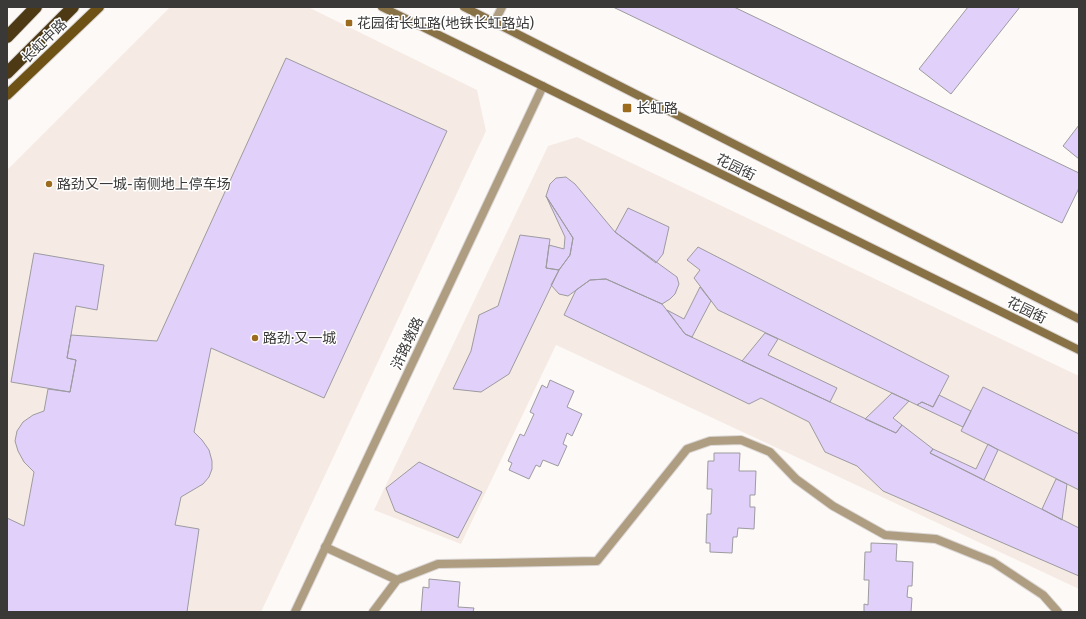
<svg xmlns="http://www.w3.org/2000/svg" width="1086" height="619" font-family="'Fira Sans','Noto Sans SC',sans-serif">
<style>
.built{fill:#f6ebe4}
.building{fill:#e1d0fa;stroke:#9c9b9f}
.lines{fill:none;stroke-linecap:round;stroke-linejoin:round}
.lane-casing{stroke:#dad6d4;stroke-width:10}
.street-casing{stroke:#dad6d4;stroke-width:10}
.secondary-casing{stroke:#dad6d4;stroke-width:10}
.primary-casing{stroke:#dad6d4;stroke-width:12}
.highway-casing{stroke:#dad6d4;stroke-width:14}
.lane{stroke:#ae9d81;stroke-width:8}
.street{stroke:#ae9d81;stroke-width:8}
.secondary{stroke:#897146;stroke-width:8}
.primary{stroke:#6e5115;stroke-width:10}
.highway{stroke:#4d3a15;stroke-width:12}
.poi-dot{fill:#9c6b1e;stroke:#fff;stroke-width:1.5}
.labels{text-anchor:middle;stroke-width:3;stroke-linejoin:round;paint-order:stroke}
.poi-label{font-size:14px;fill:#3a3938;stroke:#fff;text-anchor:start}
.street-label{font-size:14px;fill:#3a3938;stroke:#fff}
</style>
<rect width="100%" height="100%" fill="#fdf9f6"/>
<path class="built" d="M 170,7 L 308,7 L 477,90 L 486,131 L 261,612 L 7,612 L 7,170 Z
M 577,137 L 1079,376 L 1079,589 L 556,345 L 461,544 L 374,510 L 548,146 Z"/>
<path class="building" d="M 613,7 L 734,7 L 1079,173 L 1079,188 L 1062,223 Z
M 968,7 L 1020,7 L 951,94 L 919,69 Z
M 286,58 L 447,131 L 324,398 L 211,348 L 194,432 L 202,440 L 209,450 L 212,461 L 212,469 L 209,477 L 203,484 L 181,497 L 175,525 L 199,529 L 187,612 L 7,612 L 7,518 L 24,526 L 34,472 L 24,462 L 18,451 L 15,441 L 17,431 L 23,422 L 33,415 L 44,411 L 48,389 L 70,392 L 76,360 L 67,358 L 71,335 L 157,341 Z
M 1079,125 L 1079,159 L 1063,146 Z
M 566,177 L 575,184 L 615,232 L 677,277 L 679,284 L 675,294 L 670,299 L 662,304 L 606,279 L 590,280 L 568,296 L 559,294 L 551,285 L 559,270 L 570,255 L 573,238 L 546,196 L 550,184 L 556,178 Z
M 546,196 L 573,238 L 570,255 L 559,270 L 546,268 L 549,245 L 564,249 L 565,237 Z
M 628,208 L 669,227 L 663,254 L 656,263 L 615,232 Z
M 520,235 L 550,239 L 546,268 L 559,270 L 509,374 L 481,392 L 453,389 L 471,351 L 479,315 L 498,306 Z
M 698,247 L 949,376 L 933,407 L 922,402 L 917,405 L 718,310 L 694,278 L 700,270 L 687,260 Z
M 34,253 L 104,265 L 97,310 L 76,306 L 67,358 L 76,360 L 70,392 L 11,382 Z
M 606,279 L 662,304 L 685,334 L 896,433 L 902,425 L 933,449 L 930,453 L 1079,528 L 1079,576 L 883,491 L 857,466 L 825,452 L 809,422 L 761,398 L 749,404 L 564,315 L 576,290 L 590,280 Z
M 700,287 L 711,301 L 692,337 L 685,334 L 667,310 L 684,319 Z
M 765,333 L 778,339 L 768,355 L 837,388 L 830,402 L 742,361 Z
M 550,380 L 574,391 L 567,407 L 582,414 L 572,436 L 567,433 L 563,444 L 567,446 L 558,466 L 543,460 L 540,467 L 536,465 L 529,479 L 509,470 L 512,463 L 508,461 L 520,434 L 524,436 L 534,414 L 530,412 L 542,385 L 547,388 Z
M 983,387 L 1079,434 L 1079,490 L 961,431 Z
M 892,393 L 909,401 L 893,418 L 902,425 L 896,433 L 865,419 Z
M 939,395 L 971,411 L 963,427 L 917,405 L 922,402 L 933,407 Z
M 988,444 L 998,450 L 984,480 L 930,453 L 933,449 L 976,469 Z
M 714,453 L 740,453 L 739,471 L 756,471 L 755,495 L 750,495 L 750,507 L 755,507 L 754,529 L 738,528 L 737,537 L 733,537 L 732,553 L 710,552 L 710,543 L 706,543 L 707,514 L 711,514 L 712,489 L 707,489 L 708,461 L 714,461 Z
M 419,462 L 482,492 L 458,538 L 395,511 L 386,488 Z
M 1056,479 L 1067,484 L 1062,520 L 1042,509 Z
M 871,543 L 897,544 L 896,561 L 913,562 L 912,586 L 908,586 L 907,597 L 912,598 L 911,612 L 864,612 L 864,604 L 868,605 L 869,580 L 864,580 L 865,552 L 871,552 Z
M 429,579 L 460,582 L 458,607 L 474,608 L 473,612 L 421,612 L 423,587 L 429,588 Z"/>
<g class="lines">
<g class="lane-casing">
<path id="lane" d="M 494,23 L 502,7
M 325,547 L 397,580
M 373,612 L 397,580 L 438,564 L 597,561 L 687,449 L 710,441 L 741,440 L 770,452 L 796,479 L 833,506 L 885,535 L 936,539 L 993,562 L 1043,595 L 1058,612"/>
</g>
<g class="street-casing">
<path id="street" d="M 295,612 L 543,86"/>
</g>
<g class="secondary-casing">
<path id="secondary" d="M 382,7 L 1079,350
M 464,7 L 1079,319"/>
</g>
<g class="primary-casing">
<path id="primary" d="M 7,95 L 99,7"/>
</g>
<g class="highway-casing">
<path id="highway" d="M 7,37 L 36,7
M 7,73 L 73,7"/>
</g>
<use href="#lane" class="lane"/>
<use href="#street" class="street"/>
<use href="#secondary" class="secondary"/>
<use href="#primary" class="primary"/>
<use href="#highway" class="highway"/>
</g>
<g class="poi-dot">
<rect x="345" y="19" width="8" height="8" rx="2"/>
<rect x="622" y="103" width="10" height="10" rx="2"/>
<circle cx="49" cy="184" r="4"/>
<circle cx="255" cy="338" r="4"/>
</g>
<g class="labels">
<g class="poi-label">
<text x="357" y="28">花园街长虹路(地铁长虹路站)</text>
<text x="636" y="113">长虹路</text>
<text x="57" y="189">路劲又一城-南侧地上停车场</text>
<text x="263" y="343">路劲·又一城</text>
</g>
<g class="street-label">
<text transform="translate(44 41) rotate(-44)" y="5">长虹中路</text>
<text transform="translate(736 167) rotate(26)" y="5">花园街</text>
<text transform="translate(1027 310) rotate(26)" y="5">花园街</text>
<text transform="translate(407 343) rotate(-65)" y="5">浒路墩路</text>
</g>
</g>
<rect width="1086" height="619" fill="none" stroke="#3a3938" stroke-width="16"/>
</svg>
